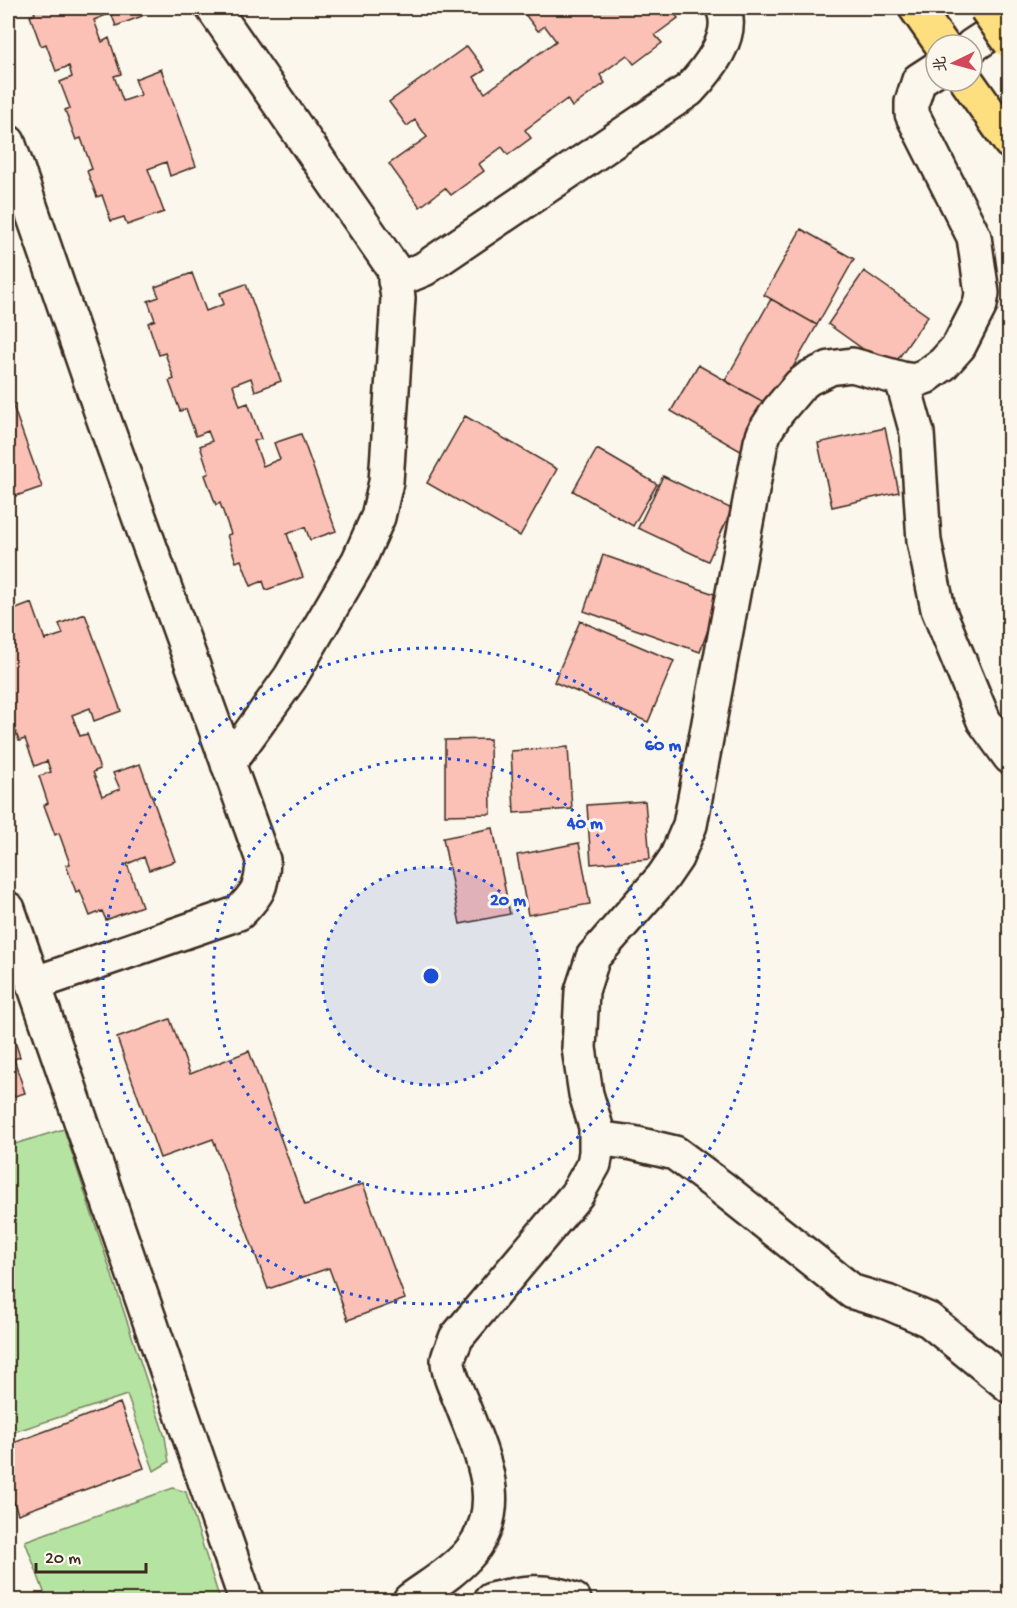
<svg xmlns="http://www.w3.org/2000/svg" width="1017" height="1608" font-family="'Gochi Hand','LXGW WenKai TC',sans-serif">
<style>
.green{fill:#b5e3a1;stroke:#788660;stroke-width:1.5}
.building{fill:#fbc0b6;stroke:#3b2a1e;stroke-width:1.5}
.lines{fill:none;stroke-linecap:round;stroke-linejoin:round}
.minor-casing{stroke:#3b2a1e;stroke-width:38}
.highway-casing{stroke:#3b2a1e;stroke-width:38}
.minor{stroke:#fbf7ec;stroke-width:33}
.highway{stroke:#fedf80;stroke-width:33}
.highway-bridge-casing{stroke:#3b2a1e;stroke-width:38;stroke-linecap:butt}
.highway-bridge{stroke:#fedf80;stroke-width:33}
.ring{fill:none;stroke:#1d4ed8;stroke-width:3;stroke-dasharray:3 6}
.centre{fill:#1d4ed8;stroke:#fbf7ec;stroke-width:3}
.ring-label{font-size:18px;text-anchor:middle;font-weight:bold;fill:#1d4ed8;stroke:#fbf7ec;stroke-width:6;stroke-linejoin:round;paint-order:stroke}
</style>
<rect width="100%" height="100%" fill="#fbf7ec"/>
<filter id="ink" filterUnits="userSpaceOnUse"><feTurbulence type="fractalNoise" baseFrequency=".0167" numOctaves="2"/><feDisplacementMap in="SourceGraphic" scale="12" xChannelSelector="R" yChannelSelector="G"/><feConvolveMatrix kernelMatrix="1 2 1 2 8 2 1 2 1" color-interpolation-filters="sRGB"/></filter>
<g filter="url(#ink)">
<path class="green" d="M 64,1129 L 165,1437 L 169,1462 L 154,1471 L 127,1395 L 8,1434 L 8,1146 Z
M 173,1488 L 186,1492 L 220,1600 L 47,1600 L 25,1541 Z"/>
<path class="building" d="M 33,8 L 139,8 L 142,16 L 116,26 L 111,13 L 94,20 L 102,42 L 109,38 L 121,74 L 114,76 L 123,101 L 141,95 L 135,79 L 161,69 L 196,166 L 170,176 L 166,162 L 148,169 L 164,212 L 127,225 L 124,217 L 111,221 L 102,195 L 97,197 L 87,171 L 92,169 L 81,138 L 76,140 L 65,110 L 70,108 L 60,82 L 72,77 L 69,66 L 56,71 L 46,44 L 41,46 L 30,16 L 35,14 Z
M 520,8 L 670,8 L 678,18 L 655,35 L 662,43 L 634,64 L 627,55 L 600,75 L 605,83 L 572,107 L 567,99 L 525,130 L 531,138 L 508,155 L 502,147 L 479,164 L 484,171 L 451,195 L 445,188 L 420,207 L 389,164 L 427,137 L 415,120 L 407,126 L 389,102 L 467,46 L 485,70 L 474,77 L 485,93 L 556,41 L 545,26 L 538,31 Z
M 801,229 L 854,259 L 817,325 L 764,295 Z
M 864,271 L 928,316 L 891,369 L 828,324 Z
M 192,273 L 206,311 L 224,304 L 220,293 L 246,284 L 281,381 L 255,391 L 251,378 L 233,385 L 240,406 L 248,403 L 261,439 L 254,441 L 263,466 L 280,459 L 274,443 L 301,434 L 336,531 L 310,540 L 305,527 L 287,534 L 303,577 L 266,590 L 263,581 L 251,586 L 241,560 L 236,562 L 227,535 L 231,534 L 220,503 L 216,505 L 205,475 L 209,473 L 200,446 L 212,441 L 208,431 L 196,436 L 186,409 L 180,411 L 169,381 L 174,379 L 165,353 L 159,355 L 148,323 L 155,320 L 148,301 L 159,297 L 155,287 Z
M 771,299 L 817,325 L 771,406 L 725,381 Z
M 698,365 L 771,406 L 744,453 L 671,411 Z
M 8,392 L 42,487 L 16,496 L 11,483 L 8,484 Z
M 465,416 L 557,469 L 520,536 L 427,483 Z
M 885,428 L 899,492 L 832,507 L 818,443 Z
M 597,449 L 657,484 L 633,526 L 573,491 Z
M 663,476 L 732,509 L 708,561 L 638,528 Z
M 603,555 L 720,596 L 700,652 L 584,611 Z
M 32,603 L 45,640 L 63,634 L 59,624 L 85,614 L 121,711 L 94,721 L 90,708 L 72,715 L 80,736 L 87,734 L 100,769 L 93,772 L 102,796 L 120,789 L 113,773 L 140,764 L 175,861 L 149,870 L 144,857 L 127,864 L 142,906 L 106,920 L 102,911 L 90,916 L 80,890 L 76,892 L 66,865 L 70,864 L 59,833 L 55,835 L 44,805 L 48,803 L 39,776 L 51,772 L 47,761 L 35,766 L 25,739 L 19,741 L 8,711 L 13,709 L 8,693 L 8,612 Z
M 580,621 L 674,661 L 648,722 L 554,682 Z
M 490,739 L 491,814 L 445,815 L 445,740 Z
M 568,747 L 572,809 L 514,813 L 511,751 Z
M 645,801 L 650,859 L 591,864 L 587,805 Z
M 493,828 L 510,914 L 460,924 L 443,838 Z
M 579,843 L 590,904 L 528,915 L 517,855 Z
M 8,1019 L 20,1057 L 14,1059 L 25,1093 L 8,1098 Z
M 170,1019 L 190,1074 L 249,1051 L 305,1205 L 363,1184 L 405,1299 L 348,1320 L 329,1268 L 268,1289 L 213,1139 L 160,1158 L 117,1038 Z
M 120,1403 L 144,1468 L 18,1514 L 8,1486 L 8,1445 Z"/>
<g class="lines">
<g class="minor-casing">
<path id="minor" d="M 213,8 L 394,269 L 398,298 L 386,482 L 378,517 L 359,560 L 290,678 L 228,764
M 972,46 L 1010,21
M 8,142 L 103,417 L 263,860 C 262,888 258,893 239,913 L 33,984
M 395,281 L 424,269 L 689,90 C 707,71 736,36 723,8
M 902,379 L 917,433 L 924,541 L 938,609 L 984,721 L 1010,757
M 8,909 L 246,1600
M 596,1138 L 633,1143 L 675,1153 L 722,1188 L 853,1292 L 887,1302 L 929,1320 L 1010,1386
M 410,1600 C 429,1586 452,1573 468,1555 C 510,1508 481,1454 462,1404 C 457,1391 448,1374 448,1360 C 449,1353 454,1345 456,1338 L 577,1194 L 594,1164 L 596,1152 L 596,1127 L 586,1094 L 579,1048 L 582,991 L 593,957 L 663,877 L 676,858 L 690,825 L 761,442 L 765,431 L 778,411 L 800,385 L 809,378 L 830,368 L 852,365 L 902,379 L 914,381 L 925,377 L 943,364 L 959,346 L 980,305 L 982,293 L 974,237 L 912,114 L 912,102 L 919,80 L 936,69
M 491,1600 C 523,1593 542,1588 574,1600"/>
</g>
<g class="highway-casing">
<path id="highway" d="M 916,8 L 942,45
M 967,81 L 1010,142"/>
</g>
<use href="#minor" class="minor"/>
<use href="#highway" class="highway"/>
<g class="highway-bridge-casing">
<path id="highway-bridge" d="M 986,8 L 1010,42"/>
</g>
<use href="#highway-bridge" class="highway-bridge"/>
</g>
</g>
<circle cx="431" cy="976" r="109" fill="#1d4ed8" fill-opacity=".12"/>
<g class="ring">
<circle cx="431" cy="976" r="109"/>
<circle cx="431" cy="976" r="218"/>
<circle cx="431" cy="976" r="328"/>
</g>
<circle cx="431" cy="976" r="9" class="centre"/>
<g class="ring-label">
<text x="663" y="750">60 m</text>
<text x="585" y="828">40 m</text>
<text x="508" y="905">20 m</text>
</g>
<rect width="1017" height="1608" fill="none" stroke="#fbf7ec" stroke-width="30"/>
<rect x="15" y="15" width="987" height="1578" fill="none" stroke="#3b2a1e" stroke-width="2" filter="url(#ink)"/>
<g transform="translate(954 63) rotate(265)"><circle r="28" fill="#fbf7ec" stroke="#aea59a" stroke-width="1.5"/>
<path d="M0-4.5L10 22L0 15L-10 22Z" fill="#d1495b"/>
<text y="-9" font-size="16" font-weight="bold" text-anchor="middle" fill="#3b2a1e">北</text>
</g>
<path d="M36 1563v9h110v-9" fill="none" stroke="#3b2a1e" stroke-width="3"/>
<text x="45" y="1563" font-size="18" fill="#3b2a1e" stroke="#fbf7ec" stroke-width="4.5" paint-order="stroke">20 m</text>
</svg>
